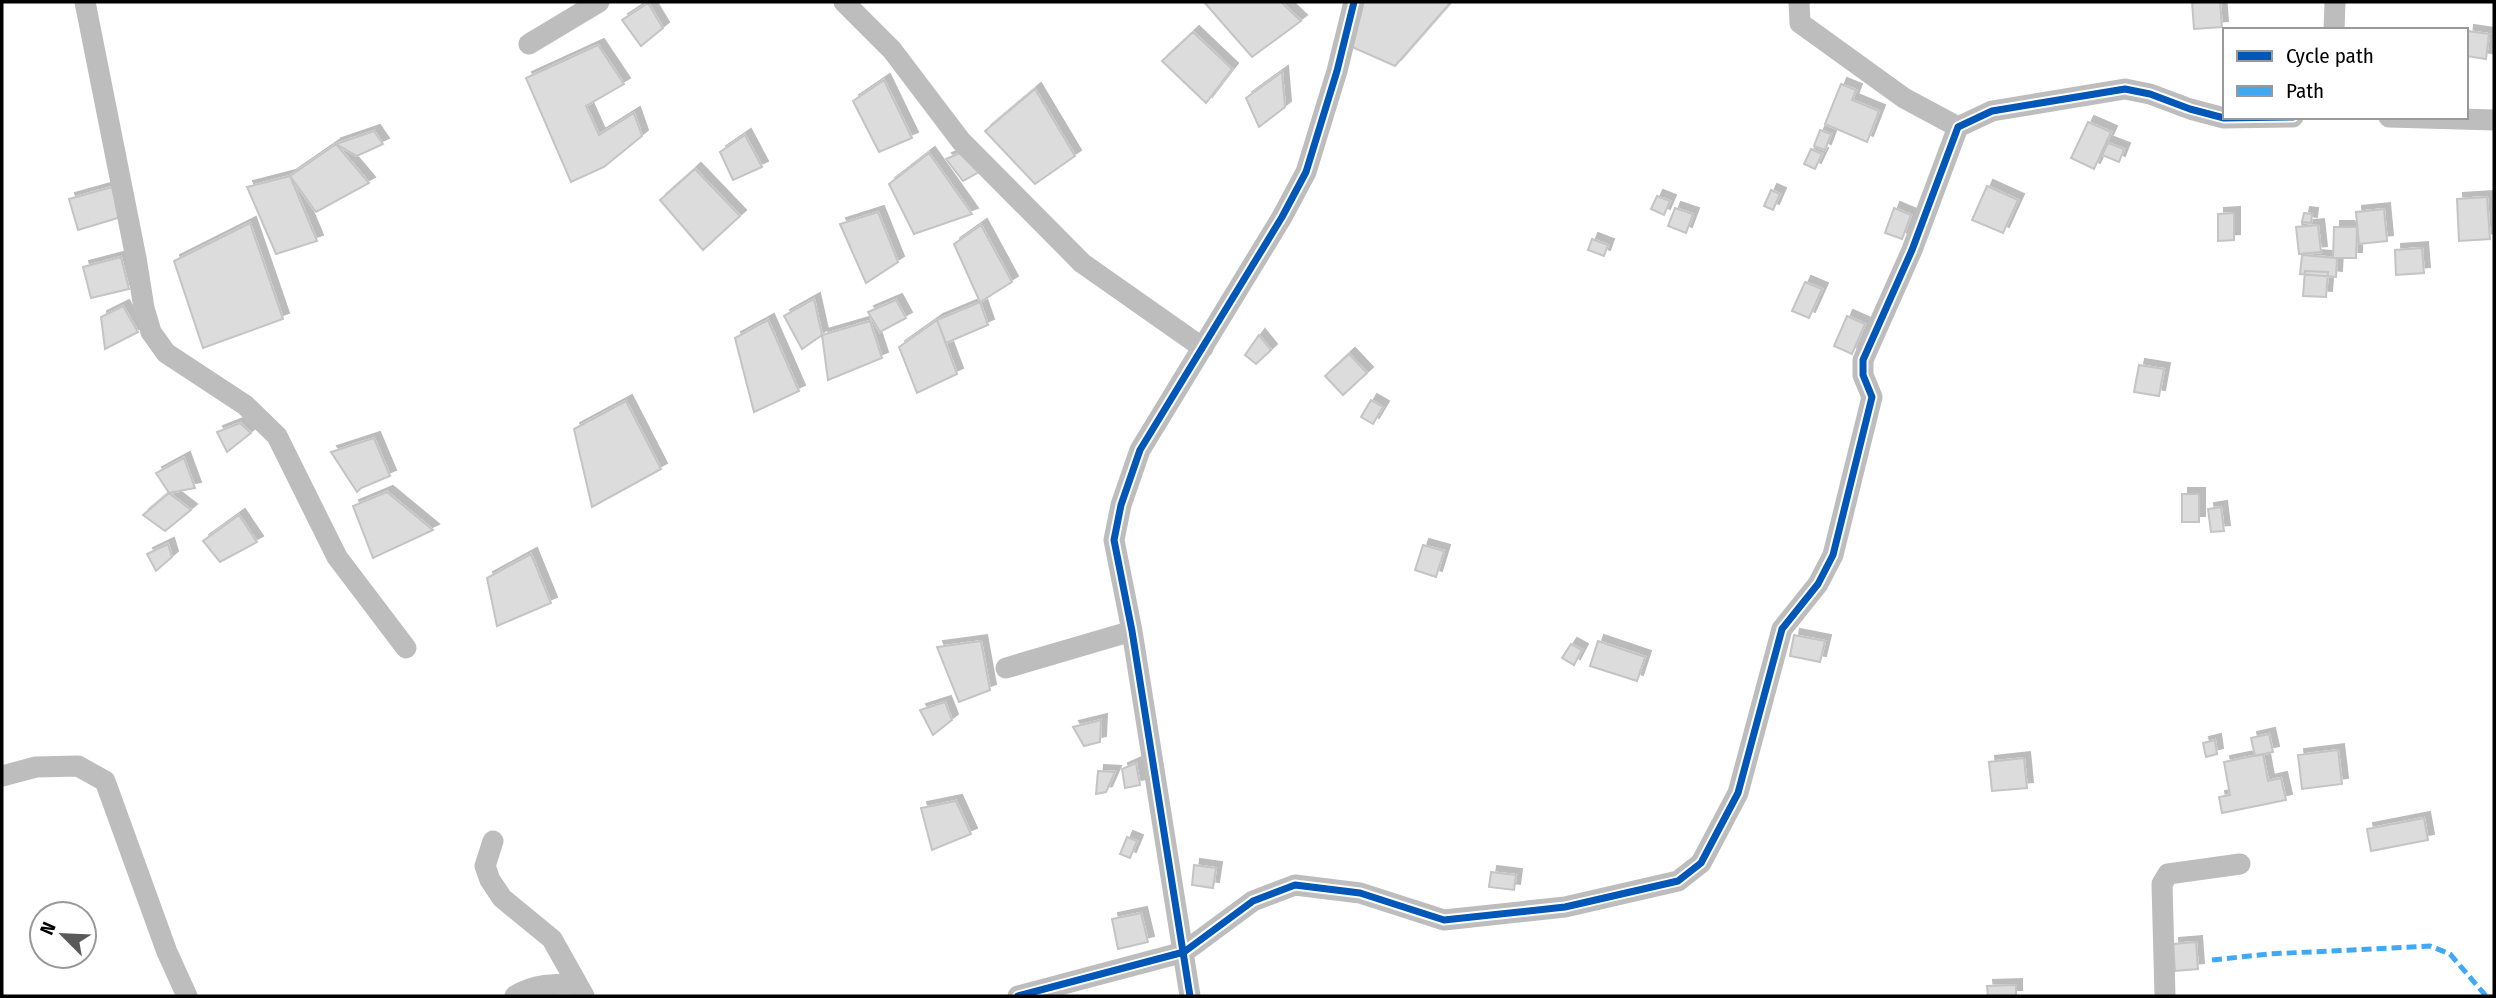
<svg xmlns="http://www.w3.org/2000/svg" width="2496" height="998" font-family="'Fira Sans Condensed',sans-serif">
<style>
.building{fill:#dcdcdc;stroke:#c4c4c4;stroke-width:2;filter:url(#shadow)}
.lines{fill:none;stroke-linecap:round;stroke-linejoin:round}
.minor{stroke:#bdbdbd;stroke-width:21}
.quiet{stroke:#3fa9f5;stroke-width:5;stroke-dasharray:10 5;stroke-linecap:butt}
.cycleway-casing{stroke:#fff;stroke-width:11}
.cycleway{stroke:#0057b8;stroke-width:7}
</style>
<defs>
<filter id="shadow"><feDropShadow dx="6" dy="-6" stdDeviation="0" flood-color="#0004"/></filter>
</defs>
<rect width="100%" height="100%" fill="#fff"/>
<path class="building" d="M 1204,2 L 1281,2 L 1301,21 L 1252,57 Z
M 1363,2 L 1451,2 L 1395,66 L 1352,47 Z
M 2192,2 L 2220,2 L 2222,27 L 2194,29 Z
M 648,3 L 663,28 L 641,46 L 622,20 Z
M 2468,31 L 2489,34 L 2486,59 L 2466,56 Z
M 1193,32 L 1232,69 L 1206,103 L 1162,61 Z
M 598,45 L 624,84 L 586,106 L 599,135 L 634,113 L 642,136 L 604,167 L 571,182 L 526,78 Z
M 1282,72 L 1285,107 L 1259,127 L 1246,98 Z
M 884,80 L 912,138 L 879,152 L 853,101 Z
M 1841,84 L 1856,90 L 1852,100 L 1879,111 L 1867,142 L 1825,124 Z
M 1035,89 L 1075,156 L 1035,184 L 985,131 Z
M 2088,122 L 2111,132 L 2094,169 L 2071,158 Z
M 1820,130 L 1831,134 L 1825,150 L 1814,146 Z
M 374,131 L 383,144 L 357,156 L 336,144 Z
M 745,135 L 762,167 L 733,180 L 720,152 Z
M 2108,143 L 2124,149 L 2119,162 L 2102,155 Z
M 336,144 L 369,183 L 316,212 L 290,176 Z
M 1811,149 L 1822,154 L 1815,169 L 1804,164 Z
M 965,151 L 981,171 L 963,181 L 946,159 Z
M 929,153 L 972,214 L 914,234 L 889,184 Z
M 695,169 L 740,216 L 703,250 L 660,200 Z
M 290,176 L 317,241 L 276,254 L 247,187 Z
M 1987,186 L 2018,200 L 2003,233 L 1972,220 Z
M 112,187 L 121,217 L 78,230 L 69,199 Z
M 1771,190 L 1780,194 L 1773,210 L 1764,206 Z
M 1657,196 L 1670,201 L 1664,215 L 1651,209 Z
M 2487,197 L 2490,239 L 2459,241 L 2457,199 Z
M 1675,208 L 1693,214 L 1686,233 L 1668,226 Z
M 1894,208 L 1911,215 L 1902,239 L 1885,233 Z
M 2384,209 L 2387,241 L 2359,244 L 2356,212 Z
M 878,212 L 898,262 L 866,283 L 840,224 Z
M 2234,213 L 2234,240 L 2218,241 L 2218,214 Z
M 2304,213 L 2312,214 L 2311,223 L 2302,222 Z
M 250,223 L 283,319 L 203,348 L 174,261 Z
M 981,225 L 1012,282 L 980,302 L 954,244 Z
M 2318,225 L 2321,252 L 2299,254 L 2296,227 Z
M 2334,227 L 2357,227 L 2356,258 L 2333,258 Z
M 1592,239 L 1608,245 L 1604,256 L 1588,250 Z
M 2422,248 L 2424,273 L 2396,275 L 2395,250 Z
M 2302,255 L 2337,258 L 2336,277 L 2300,274 Z
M 121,257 L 129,289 L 91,298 L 83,267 Z
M 2305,271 L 2328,272 L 2326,297 L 2303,296 Z
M 1805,282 L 1822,289 L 1809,318 L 1792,311 Z
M 814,299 L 822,335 L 802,349 L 784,316 Z
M 896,300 L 906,318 L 880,332 L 868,312 Z
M 980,302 L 988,325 L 946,343 L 937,320 Z
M 123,306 L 138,332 L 105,349 L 101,317 Z
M 1847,316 L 1865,324 L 1852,354 L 1834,346 Z
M 768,320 L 799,391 L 754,412 L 735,338 Z
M 937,320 L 957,374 L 917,393 L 899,347 Z
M 870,321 L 882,358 L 828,380 L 822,335 Z
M 1259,335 L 1271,350 L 1256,364 L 1245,355 Z
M 1349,354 L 1367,373 L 1343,395 L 1325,376 Z
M 2139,365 L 2164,369 L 2159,396 L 2134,392 Z
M 1371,400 L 1383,407 L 1373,424 L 1361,417 Z
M 626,401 L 661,469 L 592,507 L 574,429 Z
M 240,423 L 251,433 L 227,452 L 217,432 Z
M 374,438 L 390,476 L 361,488 L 357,492 L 331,452 Z
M 184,458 L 195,488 L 169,493 L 156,473 Z
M 387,492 L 433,530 L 373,558 L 353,506 Z
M 169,493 L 191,510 L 165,531 L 143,515 Z
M 2182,494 L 2199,494 L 2199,522 L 2182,522 Z
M 2221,507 L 2224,531 L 2211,532 L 2208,509 Z
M 239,515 L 257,542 L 220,562 L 203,541 Z
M 168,544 L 172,557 L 156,571 L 147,554 Z
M 1423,545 L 1444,551 L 1436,577 L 1415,570 Z
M 531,554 L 551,603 L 497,626 L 487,578 Z
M 1794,635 L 1825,641 L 1820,662 L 1790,656 Z
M 981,641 L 990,690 L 959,702 L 937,647 Z
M 1598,641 L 1645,657 L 1637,681 L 1590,666 Z
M 1571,644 L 1582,650 L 1574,665 L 1562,658 Z
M 945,702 L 952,720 L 933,735 L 920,710 Z
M 1101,720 L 1100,742 L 1084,746 L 1073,727 Z
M 2269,734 L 2273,752 L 2255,756 L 2251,738 Z
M 2215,740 L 2217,754 L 2206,757 L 2203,743 Z
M 2338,750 L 2342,784 L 2302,789 L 2298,755 Z
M 2263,754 L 2268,781 L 2281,778 L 2286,800 L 2222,813 L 2219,797 L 2230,795 L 2224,762 Z
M 2024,758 L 2027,788 L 1992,791 L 1989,762 Z
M 1136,763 L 1140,785 L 1125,788 L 1122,769 Z
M 1098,771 L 1115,772 L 1106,792 L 1096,794 Z
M 956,801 L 971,834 L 932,850 L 921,808 Z
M 2424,818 L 2428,840 L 2371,851 L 2367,829 Z
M 1127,837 L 1137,841 L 1130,858 L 1120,854 Z
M 1194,865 L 1216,868 L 1213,888 L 1192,885 Z
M 1491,872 L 1516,875 L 1514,890 L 1489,887 Z
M 1141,913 L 1148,942 L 1118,949 L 1112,919 Z
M 2196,942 L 2198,969 L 2175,971 L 2173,944 Z
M 2016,985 L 2016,996 L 1988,996 L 1987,986 Z"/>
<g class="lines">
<path class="minor" d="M 85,2 L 136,258 L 144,308 L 151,332 L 166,353 L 245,405 L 277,436 L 337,557 L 406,648
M 844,2 L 892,50 L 961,141 L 1082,263 L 1203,348
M 1799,2 L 1800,23 L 1904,98 L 1958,127
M 2334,30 L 2335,2
M 529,44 L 599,2
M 2389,117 L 2494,120
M 1006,668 L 1132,631
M 2,776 L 36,767 L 78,766 L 105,781 L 167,952 L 187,996
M 493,841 L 485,866 L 490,880 L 502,898 L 552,939 L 584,996
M 515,996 C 534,984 555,984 576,984
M 1018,996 L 1184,952 L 1253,901 L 1295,885 L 1360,893 L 1444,920 L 1565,907 L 1678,881 L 1701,863 L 1738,793 L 1782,629 L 1818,584 L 1833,555 L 1872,397 L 1863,375 L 1863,360 L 1912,250 L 1958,127 L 1992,111 L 2125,89 L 2150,94 L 2190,109 L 2224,118 L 2293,117
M 1190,996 L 1132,631 L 1114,540 L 1121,505 L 1140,450 L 1282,217 L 1306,172 L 1337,71 L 1354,2
M 2165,996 L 2162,884 L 2168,874 L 2240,864"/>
<path class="quiet" d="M 2212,960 L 2269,954 L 2430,946 L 2450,954 L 2486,996"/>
<g class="cycleway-casing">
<path id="cycleway" d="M 1018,996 L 1184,952 L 1253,901 L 1295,885 L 1360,893 L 1444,920 L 1565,907 L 1678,881 L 1701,863 L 1738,793 L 1782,629 L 1818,584 L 1833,555 L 1872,397 L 1863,375 L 1863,360 L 1912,250 L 1958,127 L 1992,111 L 2125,89 L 2150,94 L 2190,109 L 2224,118 L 2293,117
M 1190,996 L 1132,631 L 1114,540 L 1121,505 L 1140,450 L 1282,217 L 1306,172 L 1337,71 L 1354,2"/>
</g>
<use href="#cycleway" class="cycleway"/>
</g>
<rect width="2496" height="998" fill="none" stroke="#000000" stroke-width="7"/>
<rect x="2223" y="28" width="245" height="91" fill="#ffffff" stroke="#999999" stroke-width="2"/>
<rect x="2237" y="51" width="35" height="10" fill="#0057b8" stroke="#999999" stroke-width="2"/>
<text x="2286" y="63" font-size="21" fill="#000000">Cycle path</text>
<rect x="2237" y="86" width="35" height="10" fill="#3fa9f5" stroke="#999999" stroke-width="2"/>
<text x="2286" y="98" font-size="21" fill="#000000">Path</text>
<g transform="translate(63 935) rotate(294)"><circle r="33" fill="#ffffff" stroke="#999999" stroke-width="2"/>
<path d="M0-5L12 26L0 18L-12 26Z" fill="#595959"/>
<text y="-10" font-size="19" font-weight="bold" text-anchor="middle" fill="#000000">N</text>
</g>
</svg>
